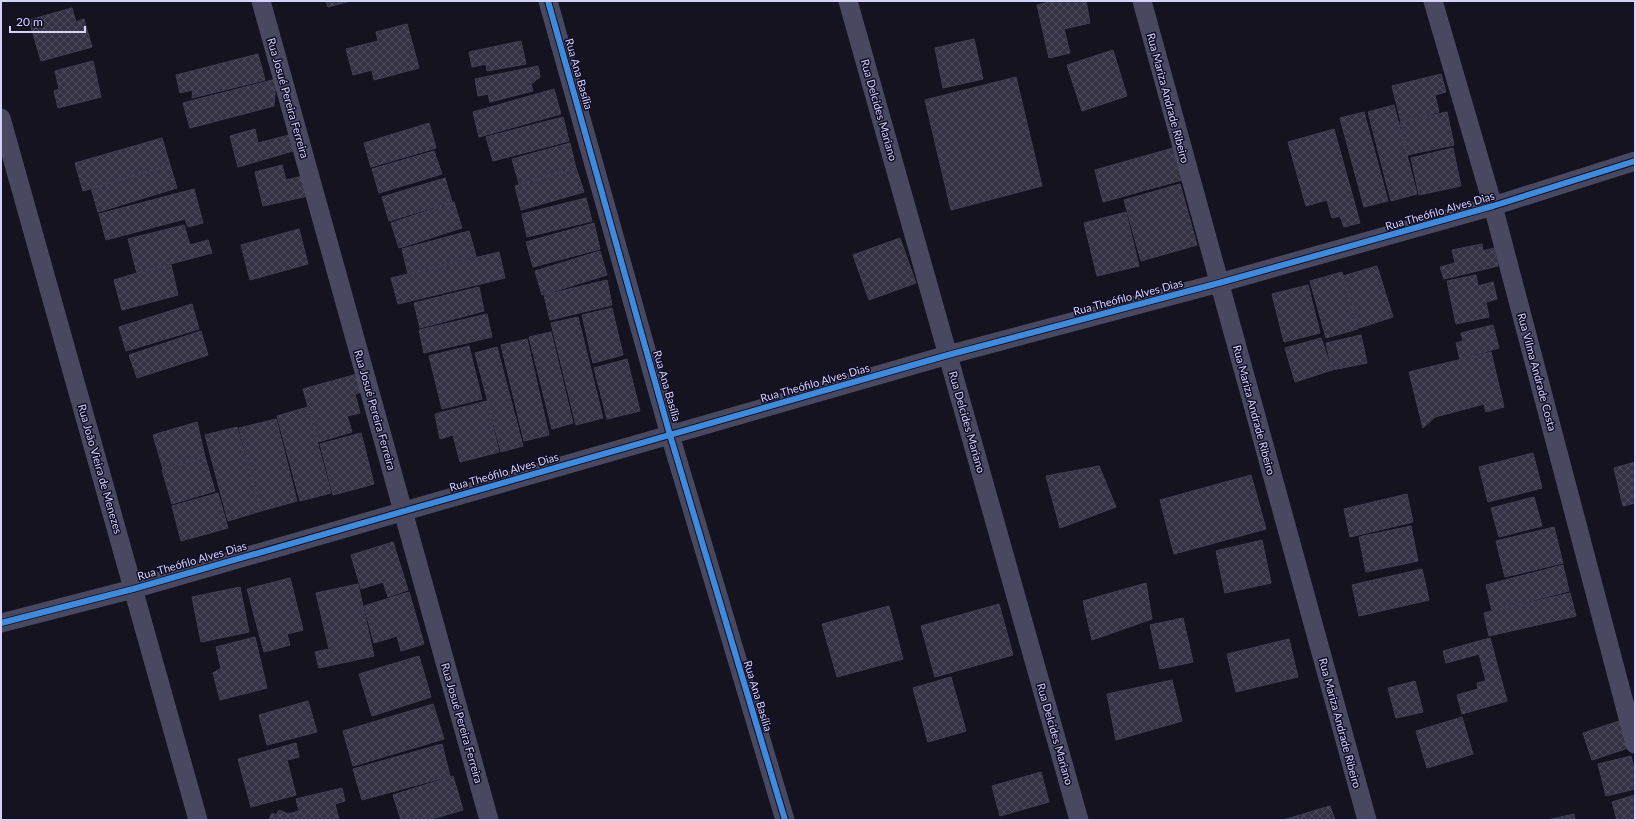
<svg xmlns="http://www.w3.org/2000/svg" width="1636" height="821" font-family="Lato,sans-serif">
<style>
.building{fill:url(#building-cross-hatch);stroke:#403e54}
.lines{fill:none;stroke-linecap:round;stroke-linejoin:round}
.minor{stroke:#484861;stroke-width:19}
.cycleway-casing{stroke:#110e25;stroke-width:8}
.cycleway{stroke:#408adc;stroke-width:6}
.labels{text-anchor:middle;stroke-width:3;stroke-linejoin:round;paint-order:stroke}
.street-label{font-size:11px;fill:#d5d2ff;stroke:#110e25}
</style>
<defs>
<pattern id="building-cross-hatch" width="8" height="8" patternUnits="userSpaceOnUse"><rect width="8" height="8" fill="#333142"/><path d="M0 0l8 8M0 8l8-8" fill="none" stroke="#504e5e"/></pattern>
</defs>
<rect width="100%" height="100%" fill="#151320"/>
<path class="building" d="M 326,1 L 351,1 L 328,7 Z
M 1052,1 L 1086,1 L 1090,23 L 1064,29 L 1070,53 L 1049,58 L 1037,5 Z
M 72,8 L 76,22 L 84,19 L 92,47 L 41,61 L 29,20 Z
M 407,24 L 419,68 L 374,80 L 372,70 L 353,75 L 346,49 L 378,41 L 376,32 Z
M 974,39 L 983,79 L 943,88 L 935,48 Z
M 521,41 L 526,64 L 487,71 L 486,64 L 472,67 L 469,52 Z
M 1113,50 L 1127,96 L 1082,111 L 1067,65 Z
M 258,54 L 265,80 L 192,98 L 193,90 L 180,93 L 176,75 Z
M 93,61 L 101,97 L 58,108 L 54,91 L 59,89 L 55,71 Z
M 538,66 L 540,77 L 531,84 L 533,91 L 490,102 L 488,94 L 478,96 L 475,79 Z
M 1441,74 L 1446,92 L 1435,95 L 1439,112 L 1401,122 L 1392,86 Z
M 1016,77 L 1042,186 L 951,210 L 925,100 Z
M 276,79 L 274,106 L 190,128 L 183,103 Z
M 554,89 L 561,114 L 479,137 L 473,112 Z
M 1394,105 L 1417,194 L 1391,201 L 1368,112 Z
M 1364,112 L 1388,201 L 1364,207 L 1340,118 Z
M 1447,112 L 1454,145 L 1407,155 L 1400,122 Z
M 563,117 L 569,141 L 493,161 L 486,137 Z
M 429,123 L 436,148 L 371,167 L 364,143 Z
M 255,129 L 258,143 L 289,135 L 293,151 L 238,167 L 230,136 Z
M 1334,129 L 1360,223 L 1344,227 L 1340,216 L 1332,218 L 1327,200 L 1306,206 L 1288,142 Z
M 162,138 L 170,165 L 83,191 L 75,163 Z
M 570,143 L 576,168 L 519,184 L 512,159 Z
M 1173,148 L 1182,180 L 1103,202 L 1095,170 Z
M 1453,148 L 1461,186 L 1419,195 L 1411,158 Z
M 434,151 L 442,174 L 379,193 L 372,169 Z
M 170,165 L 177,188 L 98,212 L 91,188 Z
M 282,165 L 286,180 L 303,176 L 308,196 L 263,206 L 255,172 Z
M 576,168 L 584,192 L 521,210 L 515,186 Z
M 445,178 L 452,202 L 389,221 L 382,197 Z
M 1180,184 L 1197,245 L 1141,261 L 1124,200 Z
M 194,189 L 203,223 L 188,227 L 185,219 L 106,240 L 99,214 Z
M 586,198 L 592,221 L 527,237 L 522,214 Z
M 454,202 L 462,228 L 399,248 L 391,223 Z
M 1126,212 L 1139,266 L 1097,276 L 1084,223 Z
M 594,223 L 600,249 L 533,267 L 526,242 Z
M 184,225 L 190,245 L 208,240 L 212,253 L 137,273 L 128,239 Z
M 299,229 L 308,264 L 250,280 L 241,245 Z
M 469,231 L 476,256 L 408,274 L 402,249 Z
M 900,238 L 916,283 L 869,300 L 853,255 Z
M 1482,244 L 1483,251 L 1494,248 L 1498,266 L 1444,279 L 1440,267 L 1455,263 L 1452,250 Z
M 600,251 L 607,275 L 542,295 L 535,271 Z
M 499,252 L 505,278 L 398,304 L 391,278 Z
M 171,265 L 178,295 L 122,310 L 114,280 L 137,273 Z
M 1377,266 L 1393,317 L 1359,328 L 1343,276 Z
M 1342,272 L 1358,329 L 1326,338 L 1310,281 Z
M 1476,275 L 1478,286 L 1493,282 L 1497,299 L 1486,302 L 1489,317 L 1456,324 L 1447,281 Z
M 607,280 L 612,305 L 550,320 L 544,295 Z
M 1308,285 L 1320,333 L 1284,342 L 1272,294 Z
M 479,287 L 484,311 L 420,328 L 414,303 Z
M 192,304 L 199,329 L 126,351 L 119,327 Z
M 612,308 L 623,355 L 593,363 L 582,315 Z
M 487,314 L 492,337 L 424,353 L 419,330 Z
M 578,317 L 603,418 L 576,425 L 551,323 Z
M 1493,325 L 1499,348 L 1460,359 L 1456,343 L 1463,341 L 1461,333 Z
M 201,331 L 208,355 L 137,378 L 129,355 Z
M 551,332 L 573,423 L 552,429 L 529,337 Z
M 1361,335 L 1367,363 L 1332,370 L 1326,343 Z
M 1321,338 L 1332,370 L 1295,382 L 1285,348 Z
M 527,339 L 549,435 L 524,441 L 501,345 Z
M 469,346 L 482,399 L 442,409 L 429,356 Z
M 497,347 L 523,446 L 501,452 L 475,353 Z
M 1491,352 L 1504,407 L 1486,412 L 1484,404 L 1435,417 L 1423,428 L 1409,372 Z
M 627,359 L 640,411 L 607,419 L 594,368 Z
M 357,374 L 362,392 L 355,394 L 360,413 L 347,416 L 352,432 L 318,442 L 303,389 Z
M 487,401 L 499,452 L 460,462 L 453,435 L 440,439 L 435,414 Z
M 308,407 L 331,493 L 300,501 L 277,416 Z
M 276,419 L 297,501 L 261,511 L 239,428 Z
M 197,422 L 205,457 L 163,469 L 153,435 Z
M 237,427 L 261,511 L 228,521 L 205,435 Z
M 361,433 L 374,484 L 333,495 L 320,444 Z
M 1533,453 L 1542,488 L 1488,502 L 1479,467 Z
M 205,457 L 215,491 L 172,504 L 162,470 Z
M 1635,462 L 1635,503 L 1623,506 L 1614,468 Z
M 1099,466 L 1116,507 L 1060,528 L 1046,476 Z
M 1251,475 L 1266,529 L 1174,554 L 1160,500 Z
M 218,493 L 228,528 L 181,541 L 172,506 Z
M 1407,494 L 1413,522 L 1350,537 L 1344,509 Z
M 1534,497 L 1542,526 L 1499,537 L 1491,508 Z
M 1411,526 L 1418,561 L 1366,572 L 1359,537 Z
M 1554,527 L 1563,563 L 1505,577 L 1496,541 Z
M 1262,540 L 1271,583 L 1225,593 L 1216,551 Z
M 393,542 L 408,590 L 388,597 L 383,582 L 361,589 L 351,555 Z
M 1563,565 L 1569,591 L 1492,611 L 1486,585 Z
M 1422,569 L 1429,600 L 1359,616 L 1352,585 Z
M 290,578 L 303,630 L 287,634 L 290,645 L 264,652 L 247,589 Z
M 1146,583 L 1152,619 L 1092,640 L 1083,601 Z
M 358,584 L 374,656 L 319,668 L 315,652 L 329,649 L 316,593 Z
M 240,587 L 249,632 L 201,642 L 192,597 Z
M 409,592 L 424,644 L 401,651 L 397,636 L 374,643 L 364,606 Z
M 1570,593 L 1576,616 L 1489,636 L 1484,613 Z
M 999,604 L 1013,655 L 935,677 L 921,626 Z
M 889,606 L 903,659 L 837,677 L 822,624 Z
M 1183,618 L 1193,662 L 1160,669 L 1150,625 Z
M 255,637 L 267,688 L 220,700 L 213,673 L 221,668 L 216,647 Z
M 1490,638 L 1507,701 L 1462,714 L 1457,695 L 1478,689 L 1477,683 L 1486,681 L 1479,654 L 1446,663 L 1443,651 Z
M 1289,639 L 1298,677 L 1236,692 L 1227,654 Z
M 419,656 L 431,697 L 372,716 L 359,674 Z
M 951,677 L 966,731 L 928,742 L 913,688 Z
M 1172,680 L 1182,721 L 1116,740 L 1107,694 Z
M 1415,681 L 1423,712 L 1396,718 L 1388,688 Z
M 308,701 L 317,732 L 267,745 L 259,715 Z
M 433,704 L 444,739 L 353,766 L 343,731 Z
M 1462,717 L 1473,754 L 1427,768 L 1416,731 Z
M 1622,720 L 1631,747 L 1592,760 L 1583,733 Z
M 296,743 L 299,757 L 287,760 L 296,795 L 251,807 L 238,759 Z
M 442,744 L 450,776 L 362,800 L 353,769 Z
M 1631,756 L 1635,772 L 1635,789 L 1606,796 L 1598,764 Z
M 1041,772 L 1049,802 L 1000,816 L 992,786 Z
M 453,776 L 463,810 L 428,820 L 401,820 L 393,795 Z
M 342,788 L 345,801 L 335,804 L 339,820 L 269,820 L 272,813 L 276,815 L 279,810 L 288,814 L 299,811 L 296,799 Z
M 1635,795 L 1635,820 L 1617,820 L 1612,802 Z
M 1330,806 L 1335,820 L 1283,820 Z
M 1574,814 L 1575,820 L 1547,820 Z"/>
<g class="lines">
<path class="minor" d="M 261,1 L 489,820
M 548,1 L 670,435 L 785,820
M 848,1 L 1079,820
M 1142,1 L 1367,820
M 1433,1 L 1493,206 L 1635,744
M 1,118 L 198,820
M 1,623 L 133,589 L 948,355 L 1219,283 L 1493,206 L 1635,161"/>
<g class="cycleway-casing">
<path id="cycleway" d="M 548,1 L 670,435 L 785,820
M 1,623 L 133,589 L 948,355 L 1219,283 L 1493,206 L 1635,161"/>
</g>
<use href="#cycleway" class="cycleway"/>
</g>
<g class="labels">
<g class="street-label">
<text transform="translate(579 74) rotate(74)" y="4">Rua Ana Basília</text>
<text transform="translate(288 98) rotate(74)" y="4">Rua Josué Pereira Ferreira</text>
<text transform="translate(1168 98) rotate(75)" y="4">Rua Mariza Andrade Ribeiro</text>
<text transform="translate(879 110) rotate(74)" y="4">Rua Delcides Mariano</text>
<text transform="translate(1440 211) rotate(-16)" y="4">Rua Theófilo Alves Dias</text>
<text transform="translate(1128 297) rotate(-15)" y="4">Rua Theófilo Alves Dias</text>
<text transform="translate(1537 372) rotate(75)" y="4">Rua Vilma Andrade Costa</text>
<text transform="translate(815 383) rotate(-16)" y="4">Rua Theófilo Alves Dias</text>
<text transform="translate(667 386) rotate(74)" y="4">Rua Ana Basília</text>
<text transform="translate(375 410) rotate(74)" y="4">Rua Josué Pereira Ferreira</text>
<text transform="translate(1254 410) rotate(75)" y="4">Rua Mariza Andrade Ribeiro</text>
<text transform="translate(967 422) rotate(74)" y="4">Rua Delcides Mariano</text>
<text transform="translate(100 469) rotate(74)" y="4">Rua João Vieira de Menezes</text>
<text transform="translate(504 472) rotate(-16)" y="4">Rua Theófilo Alves Dias</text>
<text transform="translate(192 561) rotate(-16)" y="4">Rua Theófilo Alves Dias</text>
<text transform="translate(758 696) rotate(73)" y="4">Rua Ana Basília</text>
<text transform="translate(462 723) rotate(74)" y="4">Rua Josué Pereira Ferreira</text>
<text transform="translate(1340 723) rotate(75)" y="4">Rua Mariza Andrade Ribeiro</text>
<text transform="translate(1055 734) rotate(74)" y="4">Rua Delcides Mariano</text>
</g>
</g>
<rect width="1636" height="821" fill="none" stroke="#d5d2ff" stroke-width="4"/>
<path d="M10 26v6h75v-6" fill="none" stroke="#d5d2ff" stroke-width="2"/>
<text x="16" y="26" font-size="12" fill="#d5d2ff" stroke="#110e25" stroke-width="3" paint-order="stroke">20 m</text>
</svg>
